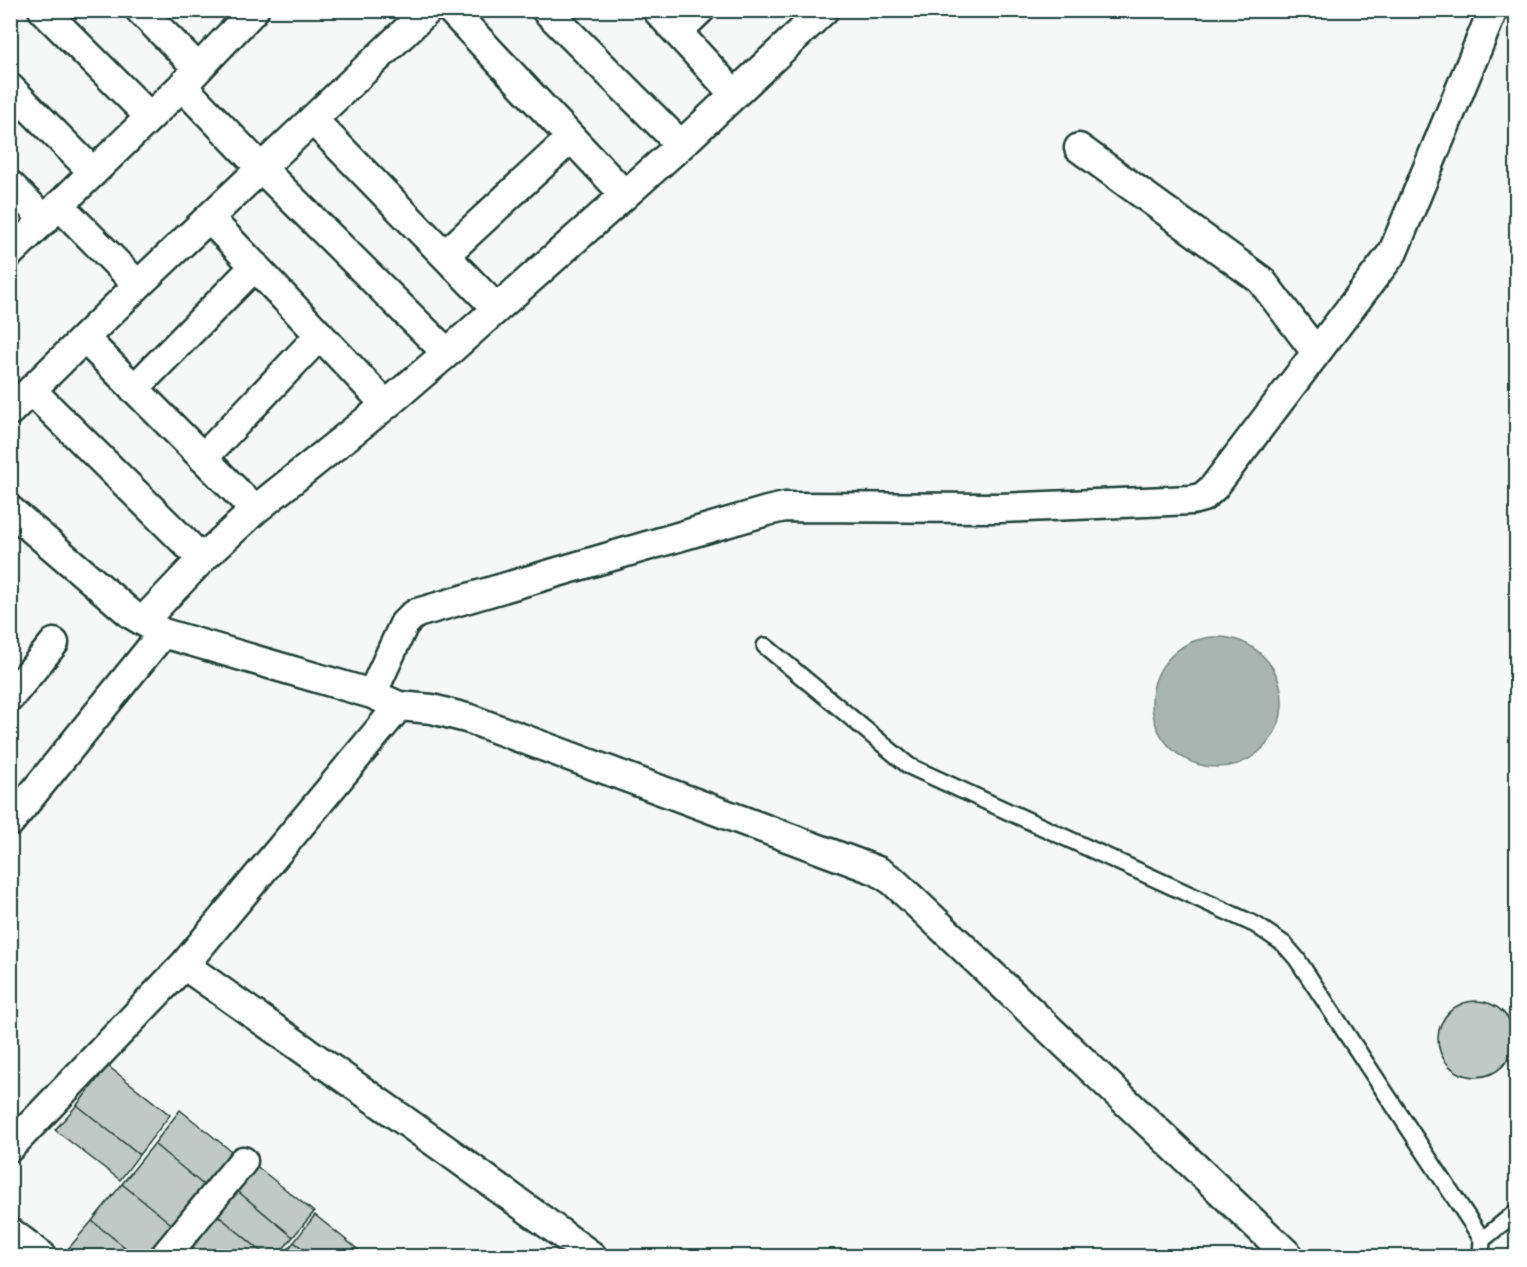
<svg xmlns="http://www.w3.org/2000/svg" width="1527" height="1267" font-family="Kalam,sans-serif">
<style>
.water{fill:#aab5b1;stroke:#72857f;stroke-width:1.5}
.building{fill:#c0c9c6;stroke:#1f3d34;stroke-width:1.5}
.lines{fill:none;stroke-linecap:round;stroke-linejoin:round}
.service-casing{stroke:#1f3d34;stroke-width:20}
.minor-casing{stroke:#1f3d34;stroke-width:33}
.service{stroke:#fff;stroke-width:15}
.minor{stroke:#fff;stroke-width:28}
</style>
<rect width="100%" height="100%" fill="#f6f7f7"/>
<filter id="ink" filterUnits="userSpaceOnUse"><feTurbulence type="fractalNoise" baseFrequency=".0167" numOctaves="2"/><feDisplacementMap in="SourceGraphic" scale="12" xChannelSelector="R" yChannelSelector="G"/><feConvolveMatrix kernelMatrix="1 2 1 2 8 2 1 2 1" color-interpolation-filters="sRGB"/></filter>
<g filter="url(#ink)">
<path class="water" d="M1152 702a65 65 0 1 1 130 0a65 65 0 1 1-130 0Z"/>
<path class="building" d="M1438 1039a38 38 0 1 1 76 0a38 38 0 1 1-76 0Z
M 108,1066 L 170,1115 L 139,1155 L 77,1105 Z
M 77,1105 L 139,1155 L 120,1180 L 55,1130 Z
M 180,1110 L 236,1155 L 207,1188 L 154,1144 Z
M 154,1144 L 207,1188 L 175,1227 L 122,1184 Z
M 255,1165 L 314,1212 L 293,1237 L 235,1189 Z
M 122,1184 L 175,1227 L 151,1256 L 136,1256 L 92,1221 Z
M 235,1189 L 293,1237 L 277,1256 L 267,1256 L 215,1213 Z
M 215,1213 L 267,1256 L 179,1256 Z
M 315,1215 L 366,1256 L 313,1256 L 294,1242 Z
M 92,1221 L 136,1256 L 62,1256 Z
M 294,1242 L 313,1256 L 283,1256 Z"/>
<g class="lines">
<g class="service-casing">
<path id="service" d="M 765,646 L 909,766 L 1256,925 L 1284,944 L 1297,959 L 1478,1233 L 1482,1240 L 1481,1256
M 1482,1240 L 1516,1212"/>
</g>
<g class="minor-casing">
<path id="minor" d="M 43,10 L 149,116
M 140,10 L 198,68
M 451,10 L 625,195
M 546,10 L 681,145
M 657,10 L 734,94
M 677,32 L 700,10
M 182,86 L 262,169 L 447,353
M 10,88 L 93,172
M 313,120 L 496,308
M 1079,148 L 1261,280 L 1316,352
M 10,185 L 45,220
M 59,205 L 138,285
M 209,218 L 386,405
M 10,253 L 182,86 L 254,10
M 446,254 L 571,138
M 85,339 L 255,510
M 134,389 L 255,266
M 32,391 L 202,559
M 10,411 L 138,285 L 428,10
M 203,458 L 320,335
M 10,510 L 131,614 L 163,633 L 372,694 L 399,706 L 432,709 L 470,719 L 878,871 L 893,881 L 1289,1256
M 143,621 L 202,559 L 255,510 L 386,405 L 447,353 L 681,145 L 824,10
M 372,694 L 404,624 L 411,617 L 417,613 L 767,511 L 785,507 L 1000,508 L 1192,500 L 1203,497 L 1214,487 L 1393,252 L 1493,10
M 10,697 L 54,643
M 10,822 L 163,633
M 184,965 L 449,1152 L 592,1256
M 10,1147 L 184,965 L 399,706
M 10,1232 L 42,1256
M 165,1256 L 243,1161"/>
</g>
<use href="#service" class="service"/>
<use href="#minor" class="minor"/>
</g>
</g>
<rect width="1527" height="1267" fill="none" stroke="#fff" stroke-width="36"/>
<rect x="18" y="18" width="1491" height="1231" fill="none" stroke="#1f3d34" stroke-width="2" filter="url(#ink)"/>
</svg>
